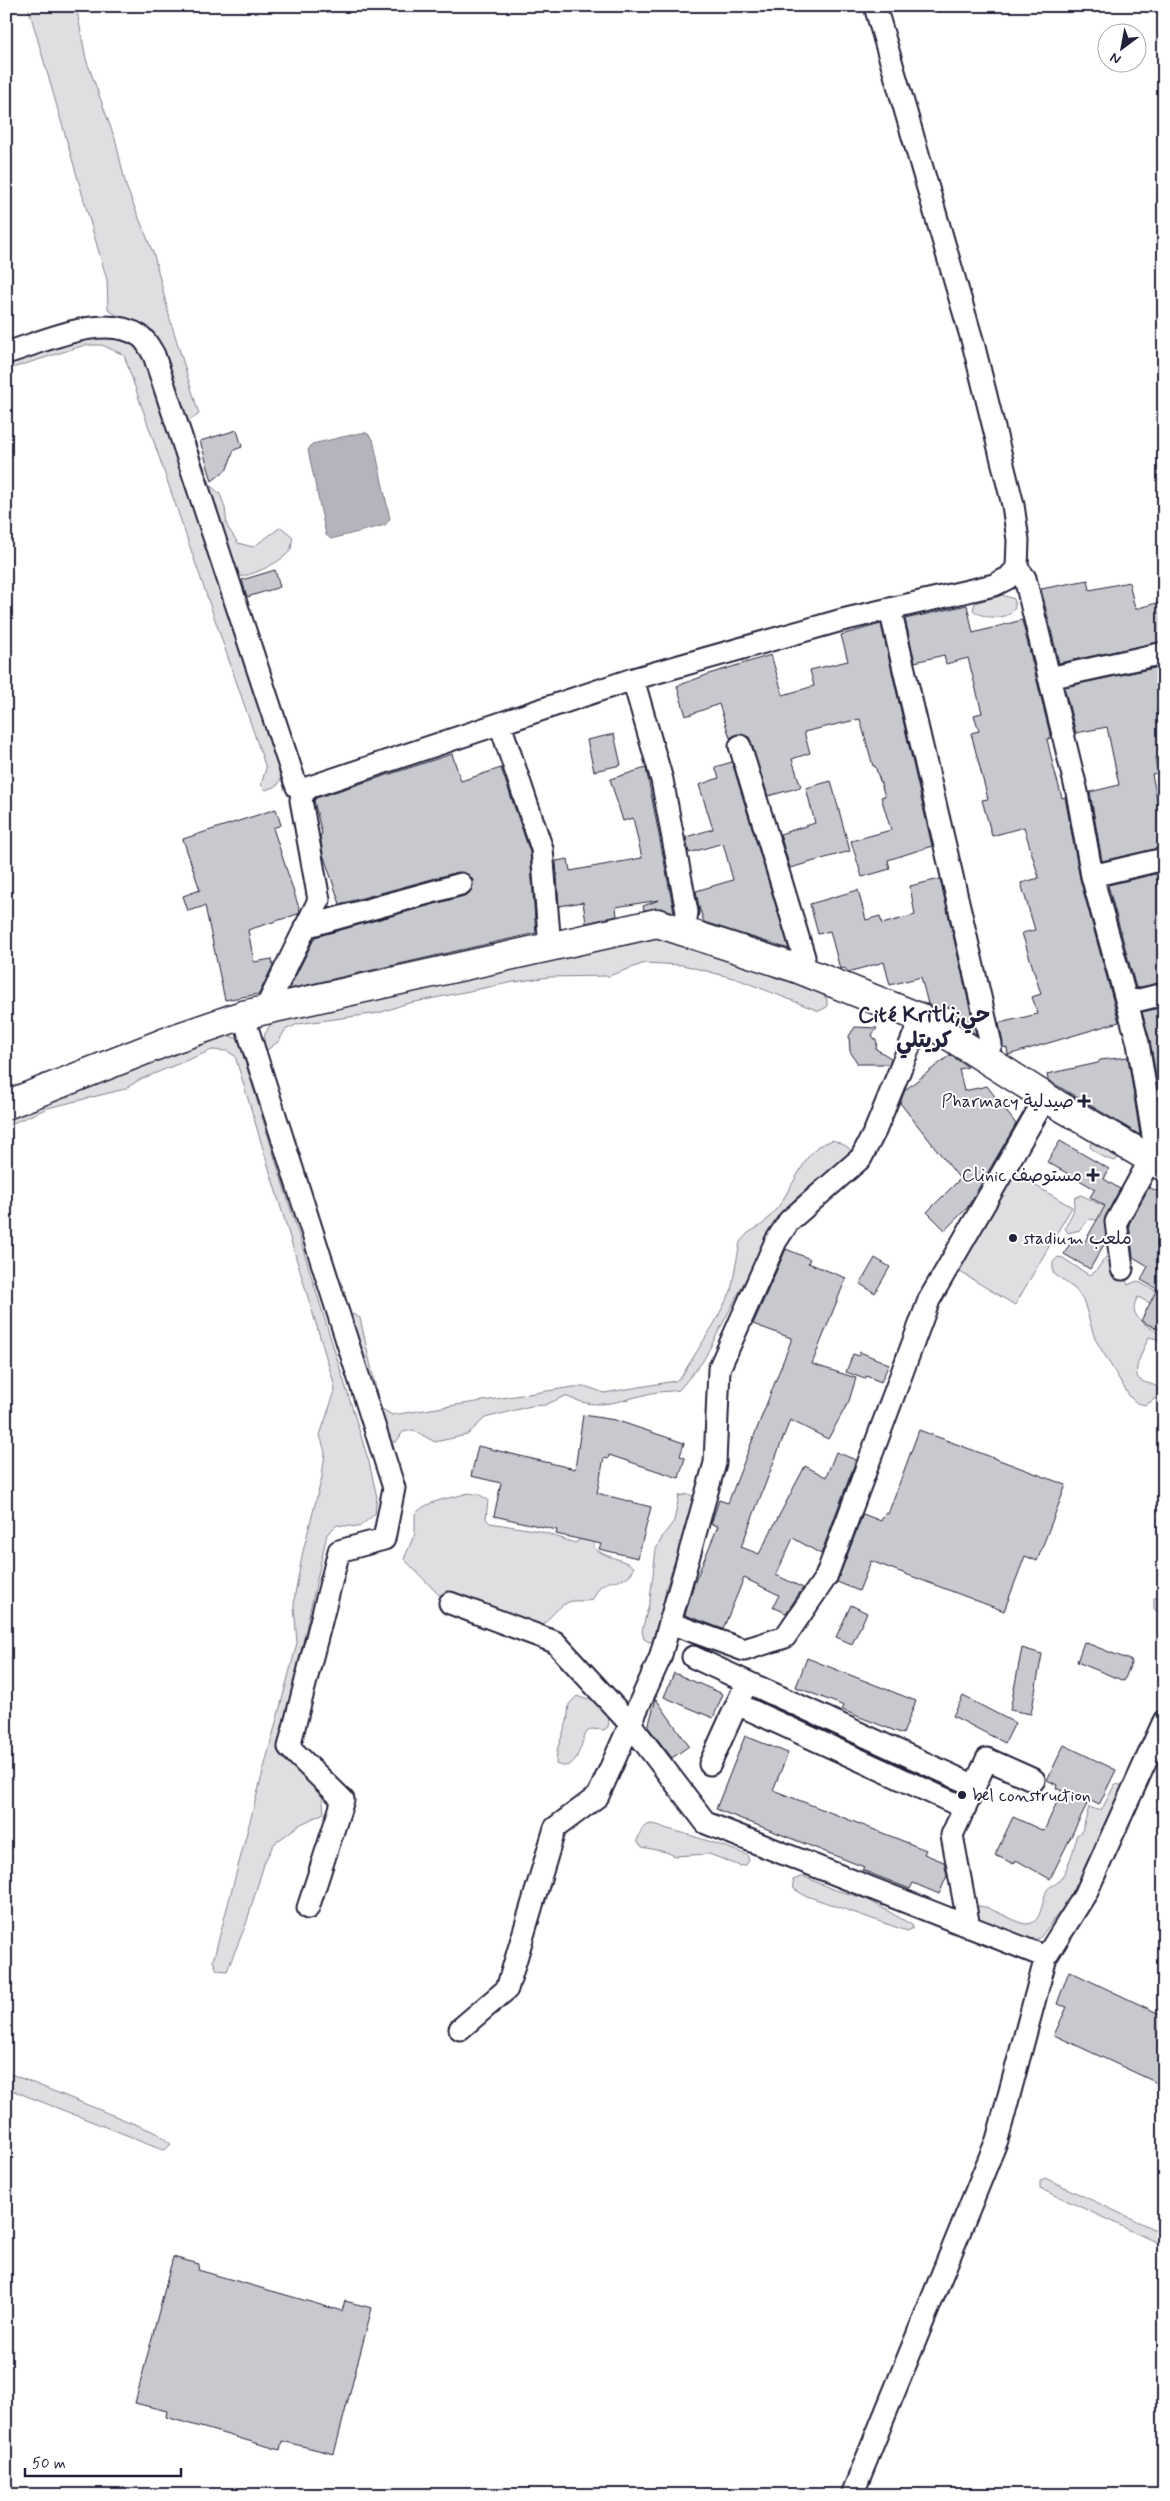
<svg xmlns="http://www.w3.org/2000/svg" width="1170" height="2501" font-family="Mynerve,'Playpen Sans Arabic',sans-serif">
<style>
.green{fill:#dfdfe2;stroke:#80808e}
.water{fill:#b4b4bc;stroke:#7a7a88}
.building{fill:#c8c8cf;stroke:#22223b}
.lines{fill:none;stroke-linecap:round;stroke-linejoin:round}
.street-casing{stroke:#22223b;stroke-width:25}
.secondary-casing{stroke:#22223b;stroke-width:31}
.street{stroke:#fff;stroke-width:21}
.secondary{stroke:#fff;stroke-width:28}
.poi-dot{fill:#22223b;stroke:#fff;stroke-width:2}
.labels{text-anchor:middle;stroke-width:4;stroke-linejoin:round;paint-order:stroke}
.poi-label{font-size:18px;fill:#22223b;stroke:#fff;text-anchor:end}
.district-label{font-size:22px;font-weight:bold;fill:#22223b;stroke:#fff}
</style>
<rect width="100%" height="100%" fill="#fff"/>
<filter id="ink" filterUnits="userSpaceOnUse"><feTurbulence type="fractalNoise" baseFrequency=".02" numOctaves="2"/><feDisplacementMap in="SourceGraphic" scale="10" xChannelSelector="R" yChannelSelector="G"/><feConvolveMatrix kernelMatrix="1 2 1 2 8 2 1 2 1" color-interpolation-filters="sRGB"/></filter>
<g filter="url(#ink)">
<path class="green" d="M 28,6 L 76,6 L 86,59 L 116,142 L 126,186 L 154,255 L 170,319 L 199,414 L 189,421 L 181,417 C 172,393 157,340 139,324 C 131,317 119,320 108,309 L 107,280 Z
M 116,333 L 145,352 L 283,773 L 278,785 L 266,790 L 261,785 L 266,768 L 124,355 L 102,345 L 85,345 L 6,370 L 6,359 L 88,334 Z
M 188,435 L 193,436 L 211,486 L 220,494 L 225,508 L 227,526 L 238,543 L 253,547 L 281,527 L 293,537 C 292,540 292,545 291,549 C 285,561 250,577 236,577 Z
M 1002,595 L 1014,599 C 1022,621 984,621 973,610 L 975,603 Z
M 667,936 L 779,979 L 817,990 L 827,999 L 827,1007 L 819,1011 L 737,979 L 683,965 L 645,963 L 609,976 L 549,977 L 514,982 L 405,1004 L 379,1013 L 298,1024 L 285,1030 L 279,1041 L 266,1051 L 263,1047 L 265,1034 L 271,1023 L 601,949 C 624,948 644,939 667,936 Z
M 223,1033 L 238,1039 L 369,1462 L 377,1497 L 375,1514 L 359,1527 L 337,1525 L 327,1534 L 280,1746 L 322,1790 L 324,1813 L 299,1825 L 274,1844 L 265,1861 L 246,1924 L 227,1971 L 217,1970 L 213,1961 L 297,1643 L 294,1606 L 295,1594 L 303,1551 L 322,1477 L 325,1452 L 320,1435 L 335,1391 L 333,1380 L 235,1056 L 227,1051 L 212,1050 L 139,1080 L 125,1089 L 48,1108 L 6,1126 L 6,1115 Z
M 1092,1138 L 1120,1150 L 1119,1157 L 1115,1161 C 1106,1160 1097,1153 1090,1147 Z
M 833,1140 L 846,1146 L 853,1152 C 828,1174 800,1190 779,1216 L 703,1361 L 679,1390 C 668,1392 655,1391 644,1395 C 612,1403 597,1410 565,1396 L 545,1405 L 531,1406 L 485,1418 L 467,1435 L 435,1442 L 413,1430 L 403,1432 L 396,1442 L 388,1442 L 347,1319 L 353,1314 L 360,1318 L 379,1402 L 382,1409 L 392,1415 L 573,1387 L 588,1387 L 604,1393 L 675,1381 L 681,1377 L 714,1324 L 731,1291 L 740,1242 L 748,1233 L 763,1224 L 779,1206 L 808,1157 L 818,1146 Z
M 1012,1172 L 1072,1207 L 1015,1305 L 955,1269 Z
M 1081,1195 L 1108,1208 L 1108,1215 L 1103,1221 L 1089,1219 L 1080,1230 L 1068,1233 L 1065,1228 L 1073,1212 L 1075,1198 Z
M 1109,1253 L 1115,1253 L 1128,1285 L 1137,1281 L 1158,1292 L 1152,1304 L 1138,1297 C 1124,1318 1152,1327 1164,1337 L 1162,1340 L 1149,1337 C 1145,1347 1130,1372 1140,1380 C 1146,1384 1153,1383 1158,1388 L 1156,1398 L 1146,1405 L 1137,1403 L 1130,1397 L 1104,1354 L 1095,1339 L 1083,1299 L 1075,1289 L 1053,1273 L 1053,1262 L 1058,1257 L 1063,1258 L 1089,1275 L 1095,1272 Z
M 468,1493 L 480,1495 L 488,1500 L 486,1519 L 490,1523 L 540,1531 L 575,1543 L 587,1535 L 594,1539 L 594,1548 C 606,1558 621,1558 634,1567 C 630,1584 613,1577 601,1586 C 597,1589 595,1596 592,1600 C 585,1602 579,1600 572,1601 C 559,1604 549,1619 540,1628 L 439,1595 L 404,1559 L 415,1533 L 415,1514 C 429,1499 450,1499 468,1493 Z
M 689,1494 L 696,1498 L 666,1588 L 657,1640 L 649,1642 L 644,1639 L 642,1631 L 650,1600 L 656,1549 L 664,1534 L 674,1521 L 679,1496 Z
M 1154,1598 L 1164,1598 L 1164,1616 L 1154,1609 Z
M 577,1696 L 585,1699 L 596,1697 C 604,1707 611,1714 608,1727 L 604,1730 L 591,1729 L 587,1732 C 579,1745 578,1774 556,1764 L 557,1750 L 567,1722 L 569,1704 Z
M 1115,1784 L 1125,1786 L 1091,1863 L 1071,1897 L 1039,1939 C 1023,1940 986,1927 976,1914 L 978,1906 L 986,1907 L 1021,1923 C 1041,1929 1041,1905 1046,1892 C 1048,1886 1054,1886 1058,1882 C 1066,1874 1076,1847 1076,1836 L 1082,1831 L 1089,1807 L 1101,1811 Z
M 650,1824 C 662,1825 662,1828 672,1830 C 697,1837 722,1845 747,1855 L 749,1860 L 746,1865 L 740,1866 L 709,1854 L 675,1856 L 666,1852 L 642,1847 L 637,1841 L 642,1828 Z
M 803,1876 L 832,1889 L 867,1899 L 912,1925 L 913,1928 L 908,1931 L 901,1929 L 804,1895 L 794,1889 L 793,1880 Z
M 6,2072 L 157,2133 L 171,2144 L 165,2150 L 6,2088 Z
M 1045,2178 L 1164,2234 L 1164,2246 L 1040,2188 L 1040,2181 Z"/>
<path class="water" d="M 360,433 L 367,433 L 373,439 L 390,519 L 385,525 L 331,539 L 326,535 L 308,450 L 312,444 Z"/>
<path class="building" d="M 237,430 L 242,447 L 234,450 L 227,469 L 212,481 L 200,441 Z
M 275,570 L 280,587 L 247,597 L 242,580 Z
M 1088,580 L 1090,590 L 1129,582 L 1135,609 L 1164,601 L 1164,641 L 1059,663 L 1041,589 Z
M 967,605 L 973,633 L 1022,620 L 1051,738 L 1047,739 L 1053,765 L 1062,798 L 1065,797 L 1080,879 L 1119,1022 L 1008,1055 L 1007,1048 L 1003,1047 L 999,1023 L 1038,1014 L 1032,997 L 1041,994 L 1022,933 L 1035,930 L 1021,883 L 1039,878 L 1024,827 L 992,836 L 982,800 L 988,799 L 971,733 L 979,731 L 974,715 L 982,713 L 968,658 L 946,664 L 944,655 L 915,662 L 905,619 Z
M 881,624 L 932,846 L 888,860 L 890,869 L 862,877 L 851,841 L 891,830 L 881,797 L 885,796 L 875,766 L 873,766 L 860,719 L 804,732 L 810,753 L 792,759 L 801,787 L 768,796 L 749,737 L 737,734 L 730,738 L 719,704 L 686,716 L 677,686 L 712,673 L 771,655 L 783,695 L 814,686 L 810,670 L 848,661 L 841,635 Z
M 1164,666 L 1164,759 L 1155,759 L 1158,773 L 1152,774 L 1159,808 L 1164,807 L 1164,847 L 1102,861 L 1090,792 L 1119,785 L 1107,727 L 1076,733 L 1064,687 Z
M 614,734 L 621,765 L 594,771 L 587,740 Z
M 452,754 L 461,781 L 501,768 L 530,852 L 536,933 L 289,989 L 315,937 L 464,896 L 470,892 L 473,880 L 469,875 L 458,872 L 340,904 L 323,854 L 320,835 L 322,834 L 314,801 L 316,798 Z
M 732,762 L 789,949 L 704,922 L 699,907 L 696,891 L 733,880 L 723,843 L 689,853 L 686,837 L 713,829 L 699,785 L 719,778 L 715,767 Z
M 646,768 L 674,912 L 661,908 L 644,910 L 643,906 L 659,900 L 616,907 L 617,916 L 586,923 L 583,902 L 559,906 L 556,861 L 568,859 L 570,871 L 642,858 L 633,818 L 623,821 L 610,779 Z
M 831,781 L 850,851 L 790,868 L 780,834 L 815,823 L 806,788 Z
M 276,809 L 281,825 L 273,828 L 300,911 L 298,914 L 248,930 L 254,962 L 272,959 L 273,965 L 259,994 L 225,1000 L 205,906 L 188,911 L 183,896 L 200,890 L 183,839 Z
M 1164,872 L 1164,982 L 1136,988 L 1108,885 Z
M 940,879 L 976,1034 L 958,1023 L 954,1006 L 937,1010 L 928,1004 L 921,977 L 890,985 L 884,962 L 848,972 L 845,968 L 840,969 L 830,931 L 818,934 L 810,904 L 858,890 L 866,920 L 880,916 L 882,924 L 915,915 L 910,886 Z
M 1164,1007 L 1164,1107 L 1162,1111 L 1150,1041 L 1142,1012 Z
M 855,1027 L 877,1028 L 872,1035 L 877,1042 L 876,1049 L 891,1058 L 889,1064 L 858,1064 L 850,1051 L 849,1036 Z
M 950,1055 L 968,1067 L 959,1069 L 964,1091 L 987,1086 L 1016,1124 L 967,1208 L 945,1230 L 927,1212 L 960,1179 L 900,1103 L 905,1090 Z
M 1128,1057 L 1140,1135 L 1048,1080 L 1047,1074 L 1098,1063 L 1100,1060 Z
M 1060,1141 L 1109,1169 L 1104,1179 L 1120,1189 L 1105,1217 L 1106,1241 L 1090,1269 L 1064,1254 L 1074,1237 L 1084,1243 L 1105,1206 L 1090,1197 L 1095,1189 L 1047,1162 Z
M 1149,1187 L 1164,1195 L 1164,1332 L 1141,1321 L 1157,1289 L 1141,1280 L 1148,1266 L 1133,1257 L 1129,1224 Z
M 786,1249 L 810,1259 L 808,1263 L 846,1278 L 812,1364 L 856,1378 L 849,1401 L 828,1439 L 790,1420 L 741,1547 L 759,1554 L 805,1466 L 826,1477 L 836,1452 L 856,1460 L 821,1554 L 793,1538 L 776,1575 L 803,1588 L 786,1613 L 773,1607 L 779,1595 L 744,1578 L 723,1629 L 685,1615 L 694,1584 L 718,1526 L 711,1524 L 719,1500 L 728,1503 L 791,1341 L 791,1338 L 753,1324 Z
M 875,1258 L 890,1267 L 875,1293 L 860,1284 Z
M 860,1352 L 889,1364 L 881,1382 L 866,1376 L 865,1379 L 846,1372 L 853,1354 L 859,1356 Z
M 583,1415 L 615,1420 L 684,1443 L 680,1456 L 685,1458 L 679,1478 L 609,1455 L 608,1459 L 604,1458 L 597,1493 L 651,1507 L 638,1558 L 599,1549 L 601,1544 L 556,1534 L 557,1530 L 494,1516 L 501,1483 L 471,1476 L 478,1446 L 575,1469 Z
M 919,1430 L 1066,1485 L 1037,1561 L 1025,1556 L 1004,1611 L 871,1561 L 859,1591 L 837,1582 L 863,1514 L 881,1521 L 885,1513 L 888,1514 Z
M 851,1605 L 867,1613 L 852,1644 L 836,1637 Z
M 1084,1642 L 1132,1661 L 1124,1681 L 1077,1662 Z
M 1022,1648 L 1042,1654 L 1031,1714 L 1010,1710 Z
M 807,1658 L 916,1701 L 903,1734 L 842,1710 L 844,1706 L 796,1687 Z
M 674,1673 L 723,1694 L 713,1718 L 664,1697 Z
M 963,1696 L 1015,1723 L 1005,1743 L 953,1716 Z
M 656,1699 L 689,1746 L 672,1758 L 648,1727 Z
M 745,1736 L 788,1753 L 773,1790 L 926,1850 L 924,1854 L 944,1862 L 947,1876 L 939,1894 L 913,1883 L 910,1889 L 862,1870 L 864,1867 L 716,1809 Z
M 1064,1745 L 1116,1770 L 1099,1805 L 1089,1800 L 1050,1879 L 1016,1860 L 1014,1864 L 995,1855 L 1013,1817 L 1044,1831 L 1062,1791 L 1056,1788 L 1057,1785 L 1047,1780 Z
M 1069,1971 L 1164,2016 L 1164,2086 L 1054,2035 L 1067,2007 L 1057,2004 Z
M 173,2257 L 199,2264 L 198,2270 L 342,2311 L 345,2301 L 372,2308 L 334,2454 L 282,2441 L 280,2450 L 166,2417 L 167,2411 L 135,2403 Z"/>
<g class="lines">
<g class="street-casing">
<path id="street" d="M 6,353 C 44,342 104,312 140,336 C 146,340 150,348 154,355 L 294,779 L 297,787 L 304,792
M 1017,568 L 1025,578 L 1077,792 L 1092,876 L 1138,1043 L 1154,1142 L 1151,1158 L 1116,1222 L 1122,1269
M 890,609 L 991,1044 L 984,1058
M 1049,678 L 1164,653
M 633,679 L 662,780 L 687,912 L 684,933
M 500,724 L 542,849 L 550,947
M 740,746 L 804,957 L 800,970
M 1092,876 L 1164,859
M 305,927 L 461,884
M 1127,1003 L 1164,994
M 265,1010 L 319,900 L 301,800 L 304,792 L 310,787 L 633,679 L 842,620 L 994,585 L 1008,578 L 1017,568 L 1018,540 L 1013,505 L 973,343 L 875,6
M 243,1015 L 394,1488 L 384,1539 L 339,1551 L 289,1747 L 343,1800 L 308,1908
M 450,1603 L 555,1642 L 631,1725 L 706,1823 L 1046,1957
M 670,1623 L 744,1650 L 785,1637 L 826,1577 L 929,1300 L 1046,1097
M 693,1657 L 747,1682 L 737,1704 L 965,1808
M 747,1682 L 975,1786
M 710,1764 L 737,1704
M 969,1927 L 952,1835 L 987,1759 L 1034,1780
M 460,2029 L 507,1989 L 555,1828 L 598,1796 L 660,1658 L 715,1463 L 719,1369 L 776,1241 L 789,1221 L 861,1158 L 875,1131 L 921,1018
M 852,2495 L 997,2140 L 1046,1957 L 1086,1893 L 1164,1721"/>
</g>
<g class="secondary-casing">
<path id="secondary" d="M 6,1105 L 176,1038 L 243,1015 L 657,923 L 796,968 L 921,1018 L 1058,1105 L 1164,1167"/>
</g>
<use href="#street" class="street"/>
<use href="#secondary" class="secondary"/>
</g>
</g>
<g class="poi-dot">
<path d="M1081.5 1093.5h5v5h5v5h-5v5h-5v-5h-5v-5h5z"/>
<path d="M1090.5 1167.5h5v5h5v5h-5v5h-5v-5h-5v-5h5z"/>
<circle cx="1013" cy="1238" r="5"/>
<circle cx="962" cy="1795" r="5"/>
</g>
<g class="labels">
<g class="poi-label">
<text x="1074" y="1107">Pharmacy صيدلية</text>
<text x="1082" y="1181">Clinic مستوصف</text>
<text x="1023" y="1244" text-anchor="start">stadium ملعب</text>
<text x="972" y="1801" text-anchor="start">bel construction</text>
</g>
<g class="district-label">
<text x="924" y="1022">Cité Kritli;حي<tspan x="924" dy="25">كريتلي</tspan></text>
</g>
</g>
<rect width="1170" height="2501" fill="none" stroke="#fff" stroke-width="25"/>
<rect x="12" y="12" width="1145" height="2476" fill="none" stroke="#22223b" stroke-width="2" filter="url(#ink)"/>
<g transform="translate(1122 48) rotate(212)"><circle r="24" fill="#ffffff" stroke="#a7a7b1"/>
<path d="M0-4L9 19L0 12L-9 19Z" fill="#22223b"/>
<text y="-8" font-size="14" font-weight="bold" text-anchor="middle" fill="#22223b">N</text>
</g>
<path d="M25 2468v8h156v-8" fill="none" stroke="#22223b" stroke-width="2.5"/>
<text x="32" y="2468" font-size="15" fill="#22223b" stroke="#ffffff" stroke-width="4" paint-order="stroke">50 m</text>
</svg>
